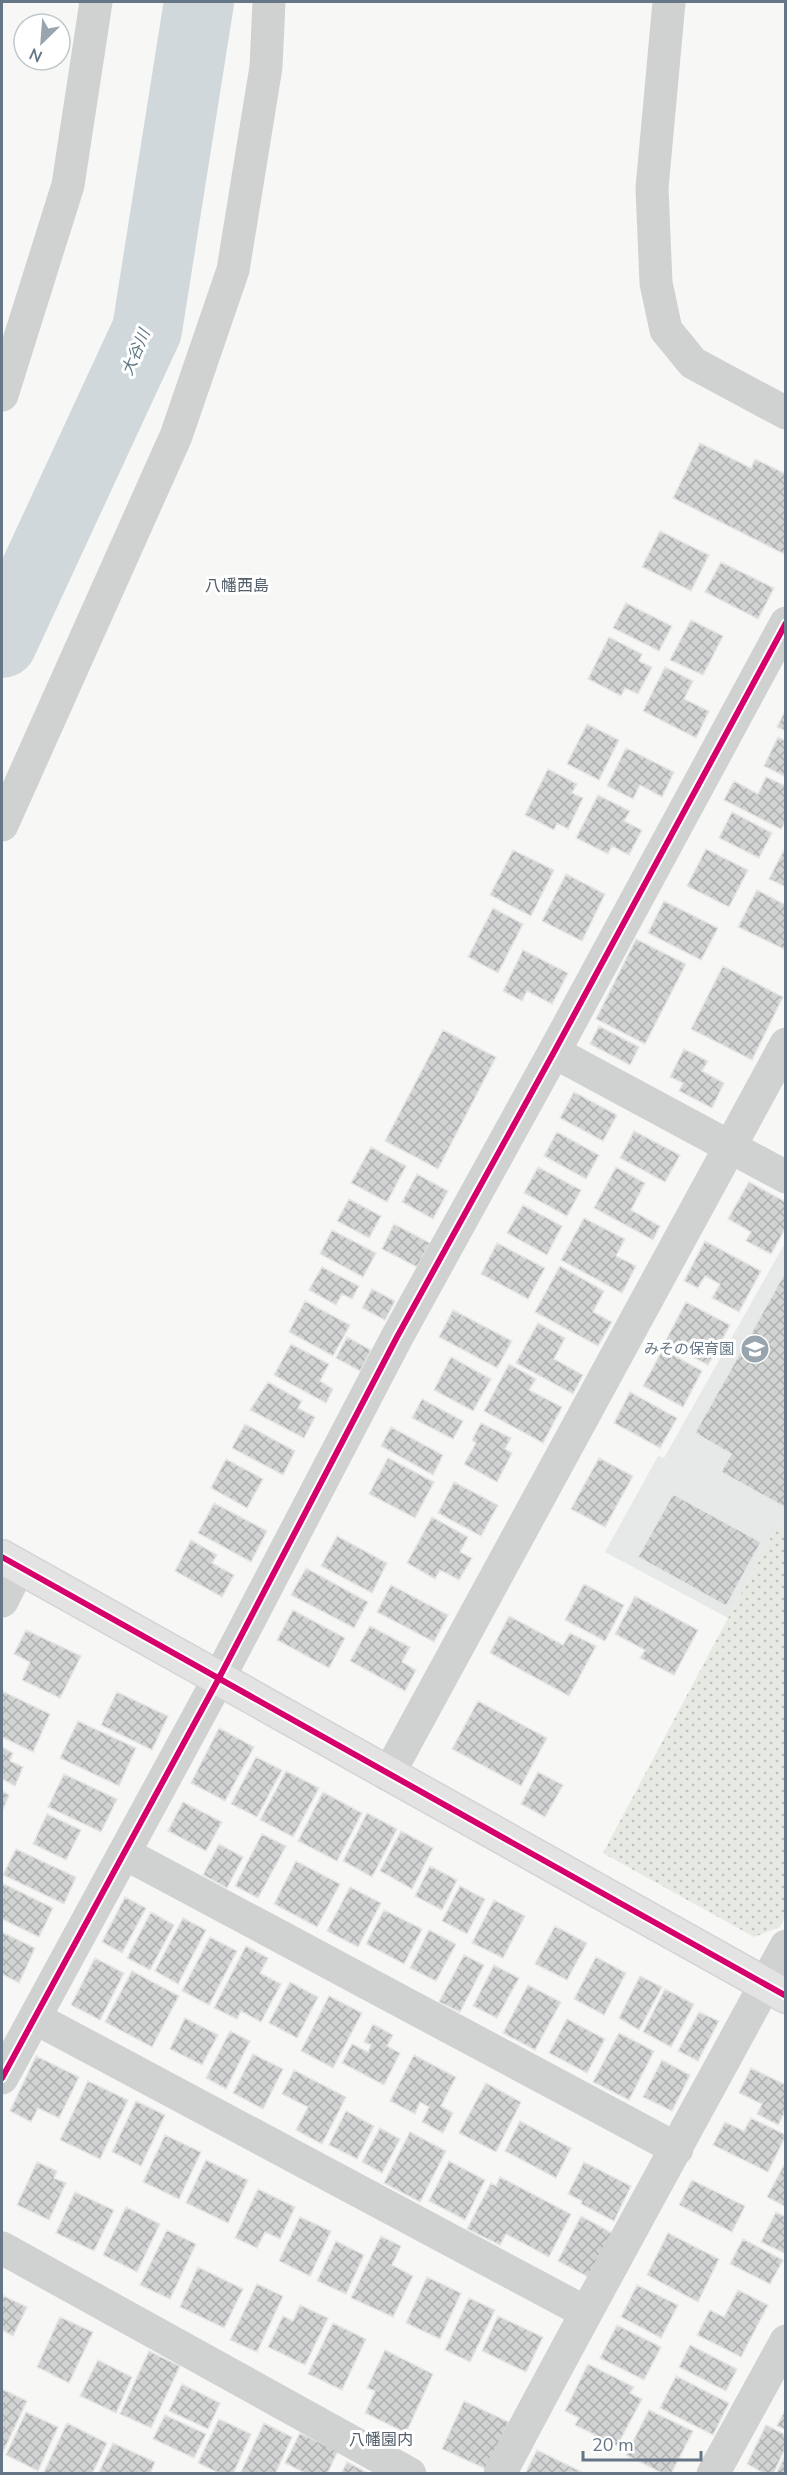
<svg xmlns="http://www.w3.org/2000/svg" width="787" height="2475" font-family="'Nunito Sans','Noto Sans JP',sans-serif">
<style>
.built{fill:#e7e8e8}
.park{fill:url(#park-dots)}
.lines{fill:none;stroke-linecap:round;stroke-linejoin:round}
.river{stroke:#d0d8db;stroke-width:70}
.building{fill:url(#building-cross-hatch);stroke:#e6e6e5;stroke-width:1.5}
.secondary-casing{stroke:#d2d4d5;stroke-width:36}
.street{stroke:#d0d2d2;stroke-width:33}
.secondary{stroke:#e3e3e3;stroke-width:33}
.cycleway-casing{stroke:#fff;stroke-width:10}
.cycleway{stroke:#d6006c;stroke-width:6}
.labels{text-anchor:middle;stroke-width:6;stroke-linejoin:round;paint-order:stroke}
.poi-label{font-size:15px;fill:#657787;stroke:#fff;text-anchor:end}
.water-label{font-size:16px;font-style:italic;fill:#607983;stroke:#fff}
.neighbourhood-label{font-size:16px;fill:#53606c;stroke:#fff}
</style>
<defs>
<pattern id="park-dots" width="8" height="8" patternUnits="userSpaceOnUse" patternTransform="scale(1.5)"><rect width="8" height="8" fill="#e6eae3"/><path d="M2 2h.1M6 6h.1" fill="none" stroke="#bec2be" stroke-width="1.8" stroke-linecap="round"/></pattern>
<pattern id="building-cross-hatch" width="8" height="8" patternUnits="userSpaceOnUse" patternTransform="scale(1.5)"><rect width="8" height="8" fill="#d2d3d3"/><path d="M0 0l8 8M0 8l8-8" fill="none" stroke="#aeb0b1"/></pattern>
</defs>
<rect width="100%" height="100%" fill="#f7f7f5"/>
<path class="built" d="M 785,1243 L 785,1530 L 777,1526 L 728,1618 L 605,1552 L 658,1456 L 664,1458 Z"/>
<path class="park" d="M 777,1526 L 786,1530 L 785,1917 L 780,1927 L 754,1937 L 603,1853 Z"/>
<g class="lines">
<path class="river" d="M 2,643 L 147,330 L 199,2"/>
</g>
<path class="building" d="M 700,443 L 751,468 L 755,459 L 786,474 L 786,555 L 673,498 Z
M 660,531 L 709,555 L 691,591 L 642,567 Z
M 721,562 L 774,588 L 758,619 L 705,592 Z
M 626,603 L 672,626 L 659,651 L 613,628 Z
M 691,620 L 723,636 L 703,675 L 670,660 Z
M 609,637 L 642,654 L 639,661 L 652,667 L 638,694 L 625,688 L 621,696 L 588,679 Z
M 665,667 L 693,681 L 684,699 L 709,711 L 696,738 L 643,711 Z
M 786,709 L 786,731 L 777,727 Z
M 587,724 L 619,740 L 599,780 L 567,764 Z
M 778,737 L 786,741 L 786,777 L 764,766 Z
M 626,748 L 674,772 L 662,797 L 640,785 L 633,799 L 607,786 Z
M 548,769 L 577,784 L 572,793 L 583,798 L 568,829 L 557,823 L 554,830 L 525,815 Z
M 766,777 L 786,786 L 786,820 L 781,829 L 724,800 L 734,781 L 758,794 Z
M 598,795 L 630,811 L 624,821 L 642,830 L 629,855 L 612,846 L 608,854 L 576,838 Z
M 732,812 L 772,833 L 759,858 L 719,838 Z
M 786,846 L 786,887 L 769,879 Z
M 706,849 L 748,870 L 729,907 L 687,886 Z
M 513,850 L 554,870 L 531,916 L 490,895 Z
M 566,874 L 605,894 L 582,941 L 542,921 Z
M 757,890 L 786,905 L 786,950 L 738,927 Z
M 664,901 L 718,928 L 701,960 L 648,933 Z
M 493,908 L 523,924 L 498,973 L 468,957 Z
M 636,939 L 686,964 L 645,1044 L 596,1019 Z
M 523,950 L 568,973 L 552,1004 L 527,991 L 522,1001 L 503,991 Z
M 723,966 L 783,997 L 752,1060 L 691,1029 Z
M 599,1026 L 639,1047 L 630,1065 L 590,1044 Z
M 443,1030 L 496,1057 L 438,1169 L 385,1141 Z
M 684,1049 L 708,1061 L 702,1071 L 724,1083 L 712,1108 L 679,1091 L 683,1083 L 670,1077 Z
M 574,1092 L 617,1115 L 603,1141 L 560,1118 Z
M 634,1131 L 680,1155 L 665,1182 L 620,1158 Z
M 557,1132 L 599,1155 L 586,1179 L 544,1156 Z
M 371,1147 L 406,1166 L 387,1202 L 351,1183 Z
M 538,1167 L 581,1190 L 567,1216 L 524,1193 Z
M 616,1167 L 645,1183 L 631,1210 L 660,1226 L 653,1240 L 594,1208 Z
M 417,1174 L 448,1191 L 433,1219 L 402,1202 Z
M 749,1182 L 786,1202 L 786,1227 L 771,1254 L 746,1241 L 751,1232 L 728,1219 Z
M 349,1199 L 381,1216 L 369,1238 L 337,1221 Z
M 523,1205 L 562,1226 L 547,1255 L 507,1233 Z
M 584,1218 L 625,1239 L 616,1256 L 636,1266 L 622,1293 L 561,1260 Z
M 394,1224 L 430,1243 L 417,1267 L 382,1249 Z
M 332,1230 L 376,1253 L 363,1277 L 320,1254 Z
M 705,1241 L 761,1271 L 739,1312 L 712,1298 L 720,1284 L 705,1276 L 698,1288 L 684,1281 Z
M 497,1243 L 545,1268 L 528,1299 L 481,1274 Z
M 560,1266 L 604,1291 L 593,1312 L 612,1322 L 598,1346 L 535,1312 Z
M 322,1267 L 359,1286 L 352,1299 L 342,1294 L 336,1305 L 309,1290 Z
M 786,1271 L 786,1508 L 721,1472 L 731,1454 L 695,1433 Z
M 372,1289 L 395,1301 L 385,1320 L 362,1308 Z
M 305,1301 L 350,1325 L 333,1356 L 289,1332 Z
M 686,1302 L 730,1325 L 708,1365 L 665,1342 Z
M 453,1310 L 512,1341 L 497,1368 L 439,1337 Z
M 538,1323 L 565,1338 L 554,1359 L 583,1375 L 573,1394 L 516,1363 Z
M 347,1337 L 371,1350 L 360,1371 L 336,1358 Z
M 291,1344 L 329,1364 L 320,1381 L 333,1389 L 326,1403 L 274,1375 Z
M 663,1349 L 702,1371 L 683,1407 L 643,1386 Z
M 451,1357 L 491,1379 L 473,1411 L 434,1390 Z
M 509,1364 L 536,1379 L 529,1390 L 562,1407 L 543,1443 L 484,1411 Z
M 268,1382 L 302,1401 L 298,1408 L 315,1417 L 304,1438 L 250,1410 Z
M 630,1392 L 677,1418 L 660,1448 L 614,1423 Z
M 422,1399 L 463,1421 L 453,1439 L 412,1418 Z
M 481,1423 L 511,1438 L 505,1449 L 512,1453 L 497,1482 L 464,1464 L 476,1443 L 472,1440 Z
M 245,1424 L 295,1451 L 283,1475 L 232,1448 Z
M 391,1427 L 443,1455 L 433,1475 L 381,1446 Z
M 388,1458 L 434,1482 L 415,1518 L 369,1494 Z
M 599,1458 L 633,1476 L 605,1527 L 571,1509 Z
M 226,1459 L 263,1479 L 247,1508 L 211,1488 Z
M 454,1482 L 498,1505 L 481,1536 L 438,1513 Z
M 673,1494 L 761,1542 L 726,1606 L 638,1557 Z
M 214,1503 L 267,1531 L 251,1562 L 198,1533 Z
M 432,1517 L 468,1537 L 460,1552 L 472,1558 L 459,1580 L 440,1570 L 435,1579 L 407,1563 Z
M 337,1536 L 387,1563 L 372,1593 L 321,1566 Z
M 191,1540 L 217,1555 L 212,1563 L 234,1575 L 222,1597 L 175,1571 Z
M 306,1568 L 368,1602 L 354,1628 L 291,1595 Z
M 584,1584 L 624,1605 L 605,1641 L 565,1620 Z
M 391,1585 L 448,1615 L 434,1642 L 377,1612 Z
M 635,1596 L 698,1630 L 674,1675 L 640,1658 L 645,1650 L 615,1634 Z
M 293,1610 L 345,1638 L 329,1668 L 277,1640 Z
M 509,1616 L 563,1645 L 570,1633 L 596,1646 L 569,1696 L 490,1653 Z
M 370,1626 L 410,1647 L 402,1662 L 416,1670 L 405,1691 L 350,1661 Z
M 26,1630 L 81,1656 L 60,1698 L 22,1680 L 30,1662 L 14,1654 Z
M 2,1691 L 50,1714 L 33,1752 L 2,1737 Z
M 117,1692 L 168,1716 L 152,1750 L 101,1725 Z
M 478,1701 L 547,1738 L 521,1786 L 452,1749 Z
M 78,1721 L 136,1748 L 119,1786 L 60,1758 Z
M 219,1728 L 254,1747 L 225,1801 L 191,1783 Z
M 2,1747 L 13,1753 L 10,1761 L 23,1767 L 15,1786 L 2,1779 Z
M 256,1757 L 282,1770 L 257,1817 L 231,1804 Z
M 286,1771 L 319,1788 L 293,1837 L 260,1820 Z
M 538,1772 L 563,1785 L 545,1817 L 521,1804 Z
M 64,1774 L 117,1799 L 101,1832 L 48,1807 Z
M 2,1791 L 9,1795 L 2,1812 Z
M 323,1792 L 362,1813 L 337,1861 L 298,1841 Z
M 183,1802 L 222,1822 L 206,1851 L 168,1831 Z
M 367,1813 L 397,1829 L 372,1877 L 343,1861 Z
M 47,1814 L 81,1830 L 66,1860 L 33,1844 Z
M 401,1831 L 433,1848 L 412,1889 L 380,1871 Z
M 262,1834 L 286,1846 L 258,1898 L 235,1886 Z
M 219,1844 L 243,1857 L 227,1888 L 203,1875 Z
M 16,1849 L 76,1877 L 64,1904 L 3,1875 Z
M 296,1861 L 340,1884 L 317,1927 L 274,1904 Z
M 430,1866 L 457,1880 L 442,1910 L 415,1896 Z
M 2,1883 L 53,1908 L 39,1937 L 2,1919 Z
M 460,1886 L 485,1899 L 467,1934 L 442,1921 Z
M 350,1887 L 381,1903 L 358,1947 L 327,1931 Z
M 125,1897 L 146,1908 L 122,1953 L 102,1942 Z
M 494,1900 L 525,1916 L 503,1958 L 472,1943 Z
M 384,1910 L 422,1929 L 404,1964 L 366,1944 Z
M 151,1912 L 174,1925 L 150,1970 L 127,1958 Z
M 183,1918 L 206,1930 L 178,1984 L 155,1971 Z
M 555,1926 L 587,1943 L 567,1980 L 535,1964 Z
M 429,1930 L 456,1944 L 436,1981 L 410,1968 Z
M 2,1932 L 35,1948 L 19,1983 L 2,1974 Z
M 210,1937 L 237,1951 L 209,2005 L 182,1991 Z
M 246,1946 L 268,1958 L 260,1973 L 281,1984 L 261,2022 L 241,2011 L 237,2019 L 214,2008 Z
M 464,1955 L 484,1965 L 460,2012 L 439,2002 Z
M 596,1957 L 626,1973 L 604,2015 L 574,1999 Z
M 95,1958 L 124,1973 L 100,2020 L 71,2005 Z
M 494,1965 L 519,1978 L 497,2018 L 473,2006 Z
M 132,1971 L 179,1996 L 152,2047 L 105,2022 Z
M 640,1976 L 662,1987 L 639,2030 L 619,2018 Z
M 290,1982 L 318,1997 L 297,2038 L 269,2023 Z
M 528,1985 L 561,2002 L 535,2050 L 503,2033 Z
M 665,1989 L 694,2004 L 671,2047 L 643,2032 Z
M 329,1996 L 362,2013 L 333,2068 L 301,2051 Z
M 699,2012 L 719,2021 L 698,2061 L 678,2051 Z
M 185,2018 L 218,2035 L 202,2065 L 170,2049 Z
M 567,2019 L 605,2039 L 587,2073 L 549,2053 Z
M 373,2024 L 393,2035 L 387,2046 L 400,2053 L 384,2085 L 342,2063 L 352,2044 L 368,2052 L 371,2045 L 364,2042 Z
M 230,2031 L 250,2041 L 226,2089 L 206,2078 Z
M 619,2033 L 654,2051 L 629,2100 L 593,2082 Z
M 253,2054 L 283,2069 L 263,2109 L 233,2093 Z
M 414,2055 L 456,2077 L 441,2106 L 453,2113 L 443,2133 L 422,2122 L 429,2107 L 420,2102 L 415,2114 L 390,2101 Z
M 36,2056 L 79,2077 L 59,2118 L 38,2108 L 31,2122 L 10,2111 Z
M 662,2060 L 690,2075 L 672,2111 L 643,2097 Z
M 751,2068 L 786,2085 L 786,2110 L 778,2125 L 757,2114 L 762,2104 L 739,2093 Z
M 294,2070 L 346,2097 L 322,2144 L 296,2130 L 308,2107 L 282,2094 Z
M 88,2081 L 128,2100 L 100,2159 L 60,2140 Z
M 486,2083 L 521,2102 L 496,2152 L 459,2133 Z
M 136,2101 L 165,2115 L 141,2166 L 112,2152 Z
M 346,2111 L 374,2126 L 357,2159 L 329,2145 Z
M 751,2118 L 786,2135 L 768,2172 L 713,2145 L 725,2122 L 744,2131 Z
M 520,2121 L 571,2148 L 556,2178 L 505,2151 Z
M 380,2128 L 400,2139 L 382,2173 L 362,2162 Z
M 410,2132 L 446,2151 L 420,2202 L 384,2183 Z
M 165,2135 L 201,2152 L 179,2199 L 143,2182 Z
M 206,2160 L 248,2180 L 228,2223 L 186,2203 Z
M 449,2161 L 485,2180 L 465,2220 L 429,2201 Z
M 37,2162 L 57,2171 L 54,2178 L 66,2183 L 49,2220 L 17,2205 Z
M 584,2162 L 631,2186 L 614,2221 L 581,2204 L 582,2201 L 568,2194 Z
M 785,2163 L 786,2163 L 786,2207 L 767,2197 Z
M 500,2177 L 571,2214 L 549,2257 L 506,2234 L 500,2245 L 467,2229 L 491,2183 L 496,2186 Z
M 692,2180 L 745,2206 L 732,2232 L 679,2205 Z
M 258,2189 L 295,2207 L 280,2239 L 265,2232 L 257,2248 L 235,2238 Z
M 75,2192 L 114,2210 L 94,2251 L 56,2233 Z
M 126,2207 L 160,2224 L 137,2272 L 103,2255 Z
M 776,2212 L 786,2217 L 786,2254 L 761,2242 Z
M 581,2216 L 612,2233 L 588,2277 L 558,2261 Z
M 300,2217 L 331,2231 L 310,2276 L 279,2261 Z
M 167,2230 L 196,2244 L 170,2299 L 140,2285 Z
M 668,2233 L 719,2259 L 698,2302 L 647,2275 Z
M 381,2236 L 401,2246 L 392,2265 L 413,2276 L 393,2317 L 351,2298 Z
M 743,2239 L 783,2260 L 770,2284 L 730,2264 Z
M 336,2241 L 364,2255 L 346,2294 L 317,2281 Z
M 198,2267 L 243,2289 L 224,2328 L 180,2307 Z
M 427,2277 L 461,2293 L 440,2339 L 406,2323 Z
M 257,2284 L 283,2296 L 257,2352 L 230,2340 Z
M 637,2285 L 678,2305 L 661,2338 L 621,2317 Z
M 738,2290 L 768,2305 L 741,2357 L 697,2335 L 710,2310 L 724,2317 Z
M 4,2296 L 27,2307 L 13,2336 L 2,2330 L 2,2298 Z
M 469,2298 L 495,2310 L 470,2362 L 445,2350 Z
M 300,2305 L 328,2318 L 305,2365 L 268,2347 L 283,2316 L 293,2321 Z
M 498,2316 L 543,2337 L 526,2372 L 482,2351 Z
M 60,2317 L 93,2332 L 69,2383 L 37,2367 Z
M 333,2323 L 366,2339 L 342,2390 L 308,2374 Z
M 617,2325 L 661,2347 L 644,2380 L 600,2358 Z
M 690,2345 L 737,2369 L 726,2391 L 679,2367 Z
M 385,2350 L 433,2374 L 406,2433 L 365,2413 L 375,2391 L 367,2388 Z
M 149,2351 L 180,2366 L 151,2428 L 120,2414 Z
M 98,2360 L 132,2377 L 116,2413 L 80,2396 Z
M 588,2364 L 634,2387 L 630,2393 L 642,2399 L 617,2446 L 575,2425 L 579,2418 L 565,2411 Z
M 676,2376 L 729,2403 L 713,2435 L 660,2408 Z
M 182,2384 L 220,2403 L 208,2429 L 169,2411 Z
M 2,2389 L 27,2401 L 2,2454 Z
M 464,2401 L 509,2422 L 486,2469 L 442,2449 Z
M 786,2408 L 786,2430 L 777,2426 Z
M 649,2410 L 693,2431 L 671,2474 L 664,2474 L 626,2455 Z
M 26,2412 L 58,2427 L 38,2471 L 6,2455 Z
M 165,2415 L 206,2434 L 194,2458 L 153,2439 Z
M 219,2419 L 251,2434 L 233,2474 L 221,2474 L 198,2463 Z
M 67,2423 L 107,2443 L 92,2474 L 43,2474 Z
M 264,2423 L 292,2437 L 275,2474 L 240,2474 Z
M 766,2425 L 786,2435 L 786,2447 L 773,2474 L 765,2474 L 747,2464 Z
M 300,2433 L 338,2451 L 327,2474 L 307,2474 L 285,2463 Z
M 113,2443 L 155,2462 L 150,2474 L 98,2474 Z
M 537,2450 L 582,2472 L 525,2474 Z
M 786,2454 L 786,2474 L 776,2474 Z
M 347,2462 L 370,2474 L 341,2474 Z"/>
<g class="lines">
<g class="secondary-casing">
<path id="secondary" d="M 2,1557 L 786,1996"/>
</g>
<path class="street" d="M 669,2 L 652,188 L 656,283 L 666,330 L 693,363 L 786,413
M 2,395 L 68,185 L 96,2
M 2,825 L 176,436 L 233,270 L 266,67 L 269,2
M 554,1052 L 786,1177
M 2,1601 L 19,1567
M 388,1775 L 786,1044
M 124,1853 L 677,2149
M 35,2018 L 585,2312
M 2,2078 L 218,1680 L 397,1337 L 554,1052 L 786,623
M 2,2248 L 410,2474
M 500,2474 C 593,2297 691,2122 786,1946
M 713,2474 L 786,2341"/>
<use href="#secondary" class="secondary"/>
<g class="cycleway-casing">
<path id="cycleway" d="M 2,1557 L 786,1996
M 2,2078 L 218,1680 L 397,1337 L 554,1052 L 786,623"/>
</g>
<use href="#cycleway" class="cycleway"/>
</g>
<defs>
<g id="school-disc" transform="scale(1.5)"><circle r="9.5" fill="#98a4ae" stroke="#fff"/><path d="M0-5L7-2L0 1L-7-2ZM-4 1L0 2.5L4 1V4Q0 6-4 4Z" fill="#fff"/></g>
</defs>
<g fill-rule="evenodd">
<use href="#school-disc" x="755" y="1349"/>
</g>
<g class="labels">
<g class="poi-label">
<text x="734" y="1354">みその保育園</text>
</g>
<g class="water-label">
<text transform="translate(135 352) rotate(-67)" y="6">大谷川</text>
</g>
<g class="neighbourhood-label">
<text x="237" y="591">八幡西島</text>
<text x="381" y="2445">八幡園内</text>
</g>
</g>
<rect width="787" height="2475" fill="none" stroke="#657787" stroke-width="6"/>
<g transform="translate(42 42) rotate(205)"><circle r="28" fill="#ffffff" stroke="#c1c9cf" stroke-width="1.5"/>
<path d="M0-4.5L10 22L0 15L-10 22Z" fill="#98a4ae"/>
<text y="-9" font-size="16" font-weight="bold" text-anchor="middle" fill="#657787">N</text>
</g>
<path d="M583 2451v9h118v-9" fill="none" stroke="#657787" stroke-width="3"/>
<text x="592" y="2451" font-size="18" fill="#657787" stroke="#ffffff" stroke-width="4.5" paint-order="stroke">20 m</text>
</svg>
